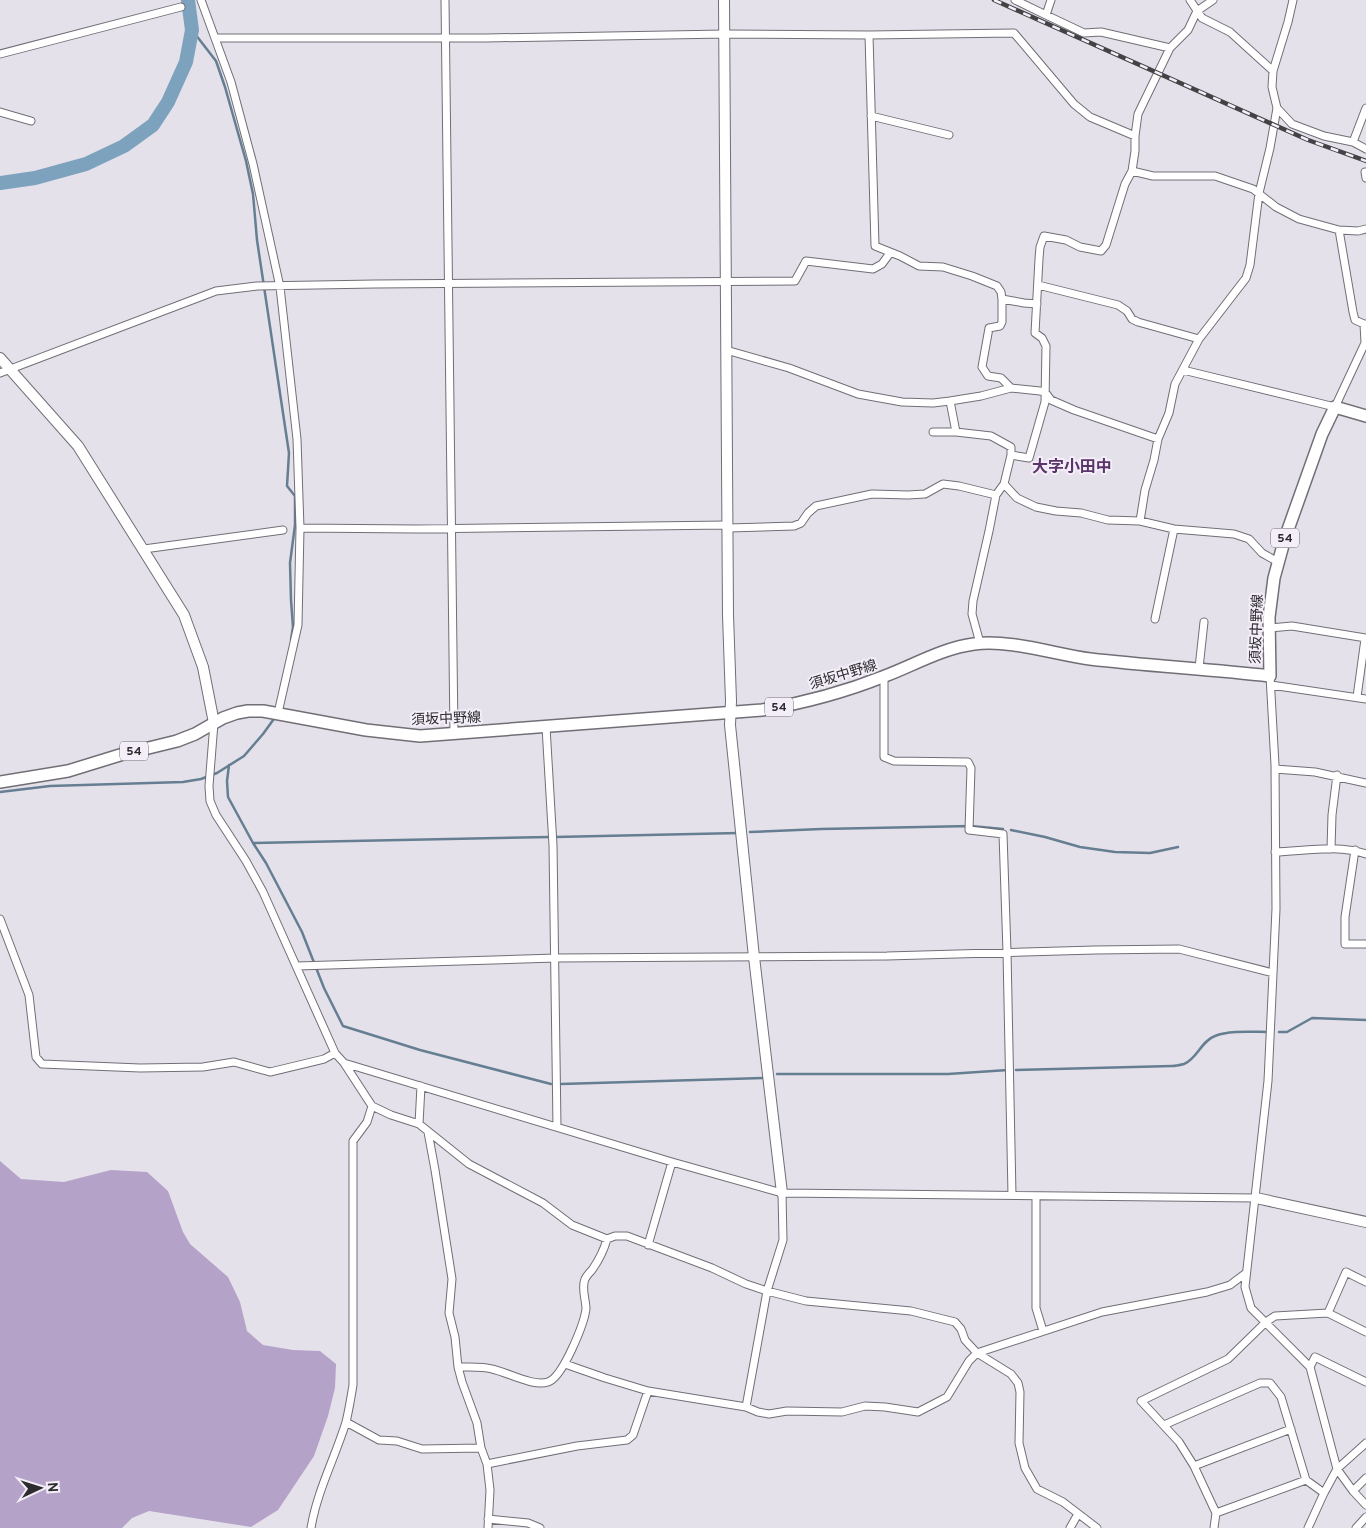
<svg xmlns="http://www.w3.org/2000/svg" width="1366" height="1528" font-family="Overpass,'Noto Sans JP',sans-serif">
<style>
.forest{fill:#b4a2c8}
.lines{fill:none;stroke-linecap:round;stroke-linejoin:round}
.stream{stroke:#657e92;stroke-width:2.5}
.river{stroke:#7da2bd;stroke-width:14}
.street-casing{stroke:#716e76;stroke-width:9}
.secondary-casing{stroke:#716e76;stroke-width:12}
.primary-casing{stroke:#716e76;stroke-width:14}
.street{stroke:#fff;stroke-width:7}
.secondary{stroke:#fff;stroke-width:10}
.primary{stroke:#fff;stroke-width:11}
.rail-casing{stroke:#434245;stroke-width:4.5}
.rail{stroke:#f3eef7;stroke-width:2.5;stroke-dasharray:8;stroke-linecap:butt}
.labels{text-anchor:middle;stroke-width:4;stroke-linejoin:round;paint-order:stroke}
.shield{fill:#f3eef7;stroke:#68666a;stroke-width:1}
.shield-label{font-size:12px;font-weight:bold;fill:#2c2b2e}
.street-label{font-size:14px;fill:#2c2b2e;stroke:#f3eef7}
.quarter-label{font-size:16px;font-weight:bold;fill:#5a346b;stroke:#f3eef7}
</style>
<rect width="100%" height="100%" fill="#e5e1ea"/>
<path class="forest" d="M 0,1161 L 21,1179 L 64,1182 L 111,1170 L 147,1172 L 168,1191 L 183,1232 L 190,1244 L 228,1277 L 240,1302 L 247,1331 L 263,1345 L 293,1350 L 320,1351 L 336,1364 L 335,1388 L 328,1416 L 314,1456 L 278,1510 L 251,1527 L 149,1511 L 132,1518 L 122,1528 L 0,1528 Z"/>
<g class="lines">
<path class="stream" d="M 192,30 L 216,61 L 225,87 L 246,161 L 253,194 L 257,240 L 289,453 L 287,486 L 295,496 L 295,525 L 290,563 L 291,600 L 293,627 L 291,640
M 229,765 L 227,781 L 228,797 L 253,843 L 266,863 L 302,932 L 324,988 L 343,1026 L 420,1050 L 551,1084
M 0,792 L 50,786 L 183,782 L 201,779 L 217,773 L 244,756 L 263,734 L 276,716
M 1011,830 L 1045,837 L 1080,847 L 1115,852 L 1150,853 L 1178,847
M 750,832 L 821,829 L 971,826 L 1003,829
M 555,837 L 739,833
M 253,843 L 550,837
M 1279,1032 L 1287,1032 L 1312,1018 L 1366,1020
M 1016,1070 L 1172,1066 C 1176,1066 1180,1065 1184,1064 C 1197,1059 1201,1041 1215,1036 C 1229,1030 1253,1032 1269,1032
M 777,1074 L 948,1074 L 1008,1070
M 561,1084 L 763,1078"/>
<path class="river" d="M 0,183 L 35,178 L 86,164 L 124,146 L 153,125 L 168,102 L 186,62 L 192,30 L 188,0"/>
<g class="street-casing">
<path id="street" d="M 201,0 L 231,82 L 253,164 L 280,287 L 297,439 L 300,528 L 298,625 L 278,713
M 445,0 L 454,734
M 1015,0 L 1046,15
M 1051,0 L 1046,15 L 1084,33 L 1101,32 L 1170,48
M 1190,0 L 1202,18 L 1230,32 L 1273,71
M 869,35 L 875,246 L 900,256 L 919,266 L 943,267 L 972,276 L 997,286 L 1001,292 L 1002,299 L 1002,322 L 1000,326 L 989,328 L 982,367 L 988,376 L 1001,378 L 1011,388
M 216,38 L 486,38 L 725,34 L 869,35 L 1014,33 L 1074,104 L 1090,117 L 1135,136
M 0,54 L 181,7
M 1277,108 L 1292,124 L 1324,136 L 1353,142 L 1366,149
M 0,112 L 31,121
M 871,116 L 949,135
M 1353,142 L 1366,108
M 1132,171 L 1153,176 L 1215,176 L 1253,189 L 1276,207 L 1299,219 L 1339,230 L 1358,231 L 1366,229
M 1366,172 L 1365,172 L 1366,178
M 1339,230 L 1353,312 L 1355,320 L 1364,324
M 1038,285 L 1118,305 L 1127,311 L 1132,319 L 1138,322 L 1199,339
M 1002,299 L 1024,303 L 1037,304
M 726,350 L 789,368 L 858,394 L 902,402 L 933,403 L 950,401 L 981,396 L 1011,388 L 1040,391 L 1045,392 L 1051,400 L 1074,410 L 1158,439
M 1183,370 L 1335,407 L 1365,343 L 1364,324 L 1366,324
M 0,373 L 216,291 L 257,286 L 375,284 L 795,281 L 806,261 L 873,269 L 882,264 L 890,253
M 950,401 L 956,432
M 933,432 L 956,432 L 991,436 L 1011,447 L 1011,455 L 1004,484 L 996,495
M 1011,455 L 1029,458 L 1045,402 L 1046,346 L 1042,338 L 1035,333 L 1039,259 L 1040,247 L 1044,236 L 1066,240 L 1080,247 L 1101,251 L 1106,245 L 1125,184 L 1132,171 L 1135,151 L 1135,136 L 1138,114 L 1170,48 L 1188,30 L 1197,11 L 1213,0
M 1004,484 L 1017,498 L 1036,507 L 1056,511 L 1081,513 L 1108,520 L 1140,521 L 1174,529 L 1234,534 L 1249,539 L 1262,553 L 1278,562
M 1140,521 L 1145,490 L 1154,460 L 1158,439 L 1169,413 L 1175,384 L 1199,339 L 1246,278 L 1250,265 L 1259,193 L 1270,148 L 1277,108 L 1272,87 L 1273,71 L 1288,22 L 1293,0
M 300,528 L 416,529 L 727,525
M 728,528 L 794,526 L 801,523 L 808,513 L 816,506 L 872,494 L 908,495 L 925,494 L 943,484 L 959,486 L 996,495 L 989,531 L 973,601 L 972,614 L 980,643
M 144,549 L 283,530
M 1155,619 L 1174,529
M 1269,628 L 1292,626 L 1366,638
M 1199,668 L 1204,622
M 1270,676 L 1275,765 L 1276,909 L 1268,1081 L 1245,1287 L 1251,1308 L 1310,1367 L 1337,1469 L 1353,1491 L 1366,1505
M 884,677 L 884,757 L 894,761 L 968,762 L 971,768 L 969,830 L 1003,834 L 1007,952 L 1012,1195
M 1271,685 L 1366,699
M 1357,697 L 1365,639
M 214,723 L 209,786 L 210,801 L 216,815 L 246,861 L 263,892 L 335,1053 L 344,1063 L 672,1162 L 782,1193 L 1256,1198
M 546,727 L 553,845 L 557,1127
M 1275,769 L 1315,772 L 1366,783
M 1331,849 L 1332,815 L 1337,775
M 1355,850 L 1345,917 L 1345,944 L 1366,944
M 1275,852 C 1305,851 1338,844 1366,854
M 0,919 L 29,995 L 36,1057 L 42,1064 L 140,1068 L 203,1067 L 234,1062 L 270,1072 L 324,1059 L 335,1053
M 297,966 L 556,958 L 887,956 L 1095,950 L 1179,949 L 1273,973
M 344,1063 L 372,1106 L 391,1115 L 419,1124 L 469,1164 L 543,1203 L 572,1225 L 607,1239 L 615,1236 L 627,1236 L 712,1268 L 746,1284 L 767,1291 L 806,1301 L 911,1311 L 955,1322 L 961,1329 L 965,1340 L 977,1353 L 1011,1374 L 1018,1383 L 1020,1392 L 1019,1443 L 1025,1468 L 1037,1489 L 1063,1502 L 1097,1528
M 419,1124 L 421,1086
M 428,1132 L 435,1170 L 452,1279 L 449,1313 L 455,1337 L 458,1367 L 462,1382 L 477,1423 L 481,1448 L 487,1464 L 490,1490 L 488,1528
M 1036,1196 L 1036,1308 L 1043,1331
M 648,1245 L 672,1162
M 1366,1282 L 1346,1272 L 1328,1313 L 1366,1332
M 565,1364 L 605,1378 L 648,1391 L 746,1407 L 758,1412 L 769,1414 L 787,1411 L 842,1412 L 865,1406 L 885,1407 L 918,1412 L 947,1397 L 969,1361 L 977,1353 L 1102,1312 L 1207,1292 L 1230,1285 L 1246,1273
M 458,1367 C 469,1367 482,1366 492,1369 C 507,1372 533,1387 548,1382 C 563,1377 584,1324 586,1309 C 586,1300 581,1288 585,1279 C 587,1275 590,1272 592,1270 C 599,1260 604,1250 607,1239
M 1310,1367 L 1315,1357 L 1366,1382
M 746,1407 L 767,1291 L 783,1240 L 782,1193
M 346,1422 L 379,1440 L 397,1441 L 422,1449 L 481,1448
M 1164,1425 L 1260,1383 L 1270,1383 L 1281,1397 L 1306,1480 L 1324,1493
M 487,1464 L 577,1446 L 627,1440 L 633,1435 L 648,1391
M 1194,1466 L 1291,1429
M 1353,1491 L 1366,1478
M 1216,1513 L 1306,1480
M 488,1519 L 528,1523 L 540,1528
M 311,1528 C 317,1491 335,1458 346,1422 C 349,1410 351,1397 353,1385 L 353,1141 L 367,1122 L 372,1106
M 1070,1528 L 1078,1514
M 1214,1528 L 1216,1513 L 1194,1466 L 1179,1442 L 1141,1401 L 1228,1359 L 1266,1322 L 1275,1316 L 1328,1313
M 1308,1528 L 1324,1493 L 1337,1469 L 1366,1443
M 1356,1528 L 1366,1517"/>
</g>
<g class="secondary-casing">
<path id="secondary" d="M 724,0 L 728,615 L 731,701 L 730,725 L 754,957 L 782,1193
M 0,358 L 78,446 L 184,615 L 203,667 L 214,723
M 1256,1198 L 1366,1222"/>
</g>
<g class="primary-casing">
<path id="primary" d="M 0,782 L 68,771 L 120,755 L 177,741 L 195,734 L 223,718 L 237,713 L 248,711 L 263,711 L 366,730 L 420,736 L 762,710 C 804,703 845,692 885,676 C 914,665 943,648 974,644 C 1009,639 1054,654 1090,659 C 1150,666 1210,669 1270,676 L 1269,617 L 1274,578 L 1285,538 L 1322,434 L 1335,407 L 1366,416"/>
</g>
<use href="#street" class="street"/>
<use href="#secondary" class="secondary"/>
<use href="#primary" class="primary"/>
<g class="rail-casing">
<path id="rail" d="M 994,0 L 1308,140 L 1366,161"/>
</g>
<use href="#rail" class="rail"/>
</g>
<g class="labels">
<g class="shield">
<rect x="1271" y="528.5" width="28" height="19" rx="4"/>
<rect x="765" y="697.5" width="28" height="19" rx="4"/>
<rect x="120" y="741.5" width="28" height="19" rx="4"/>
</g>
<g class="shield-label">
<text x="1285" y="542">54</text>
<text x="779" y="711">54</text>
<text x="134" y="755">54</text>
</g>
<g class="street-label">
<text transform="translate(1256 629) rotate(-88)" y="5">須坂中野線</text>
<text transform="translate(843 674) rotate(-17)" y="5">須坂中野線</text>
<text transform="translate(446 718) rotate(-2)" y="5">須坂中野線</text>
</g>
<g class="quarter-label">
<text x="1072" y="472">大字小田中</text>
</g>
</g>
<g transform="translate(40 1488) rotate(86)" stroke="#f3eef7" stroke-width="4" paint-order="stroke">
<path d="M0-4L9 19L0 12L-9 19Z" fill="#2c2b2e"/>
<text y="-8" font-size="14" font-weight="bold" text-anchor="middle" fill="#2c2b2e">N</text>
</g>
</svg>
